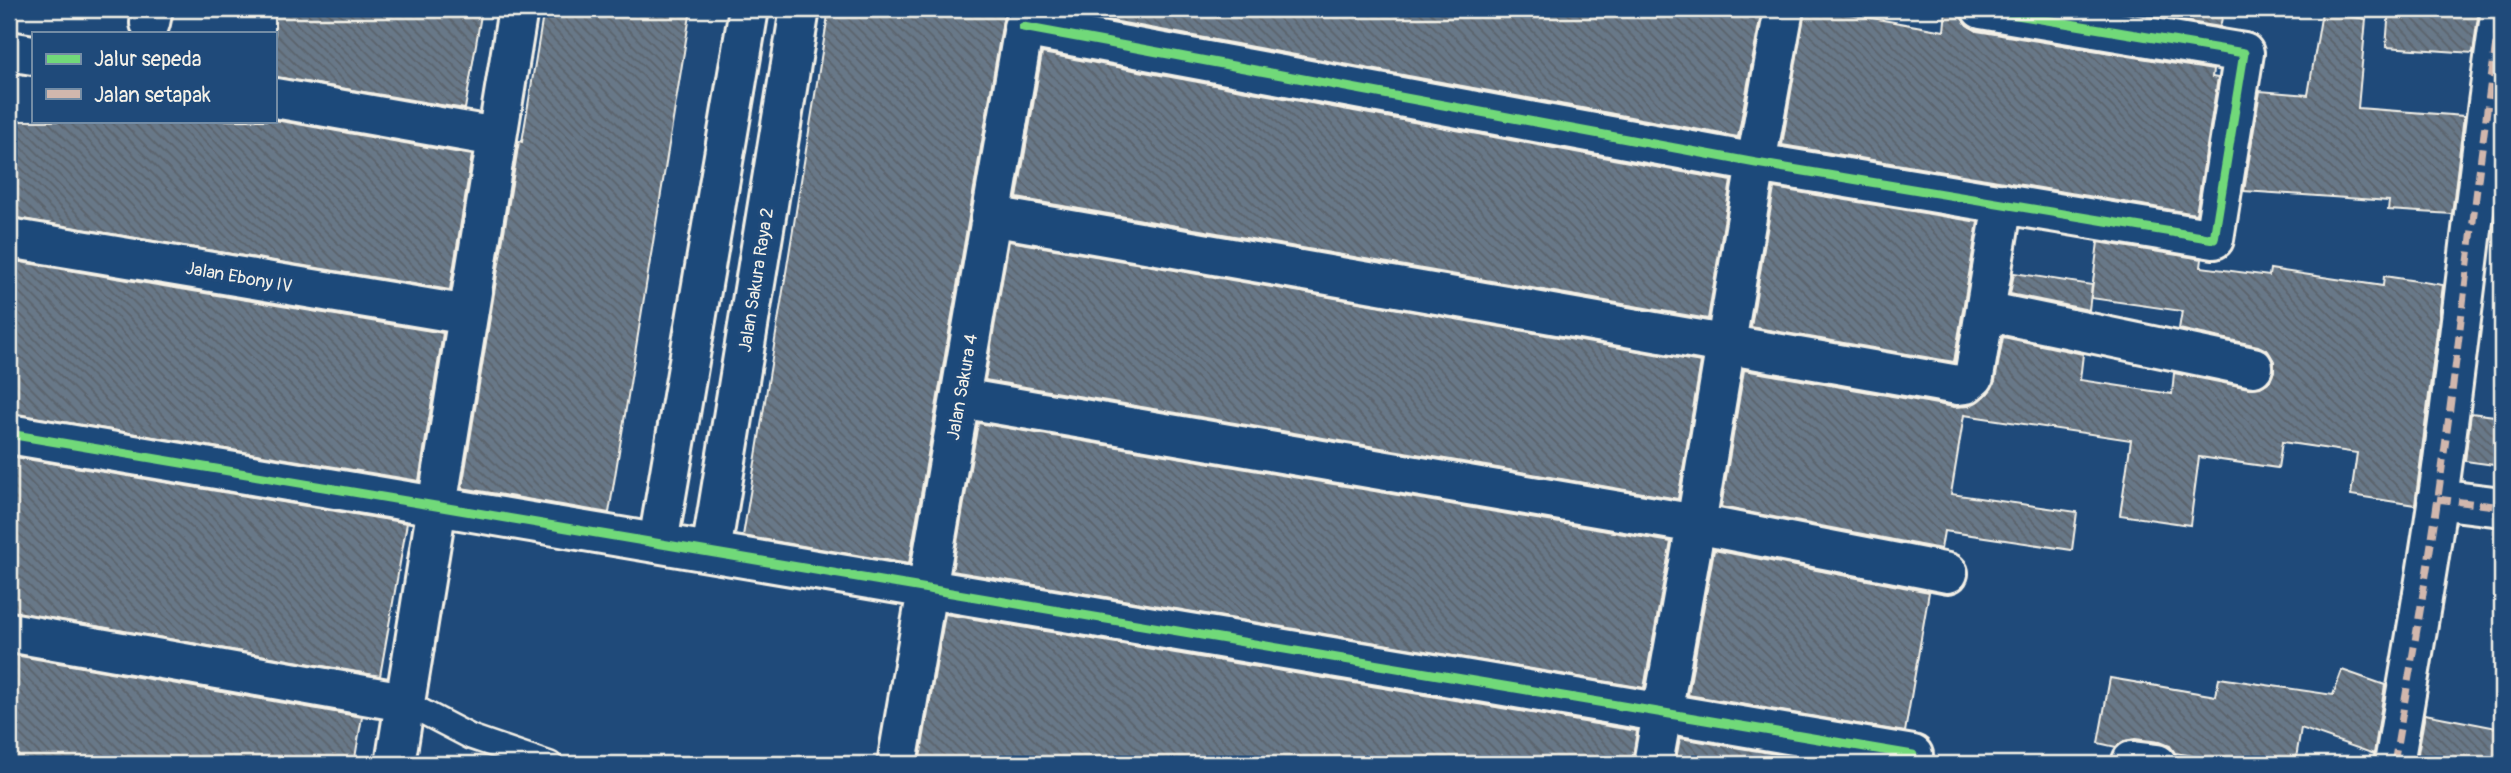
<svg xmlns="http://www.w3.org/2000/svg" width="2511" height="773" font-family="Pangolin,sans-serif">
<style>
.building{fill:url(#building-back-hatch);stroke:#f4f1e8;stroke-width:2}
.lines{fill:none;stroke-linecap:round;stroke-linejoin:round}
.service-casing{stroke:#f4f1e8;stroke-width:28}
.minor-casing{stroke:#f4f1e8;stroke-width:44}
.service{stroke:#1f4a7a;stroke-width:23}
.minor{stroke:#1f4a7a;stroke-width:38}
.quiet{stroke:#d1b7ad;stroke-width:7;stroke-dasharray:14 7;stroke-linecap:butt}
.cycleway-casing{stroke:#1f4a7a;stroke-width:13}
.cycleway{stroke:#71d979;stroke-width:9}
.labels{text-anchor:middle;stroke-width:7;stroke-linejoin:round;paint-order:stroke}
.street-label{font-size:18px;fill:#f4f1e8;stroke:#1f4a7a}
</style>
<defs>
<pattern id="building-back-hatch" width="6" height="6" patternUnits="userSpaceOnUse" patternTransform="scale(1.75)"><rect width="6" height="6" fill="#687888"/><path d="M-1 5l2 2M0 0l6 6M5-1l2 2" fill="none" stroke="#5a626a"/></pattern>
</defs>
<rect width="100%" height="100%" fill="#1f4a7a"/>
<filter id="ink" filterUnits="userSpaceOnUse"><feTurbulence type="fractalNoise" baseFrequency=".0143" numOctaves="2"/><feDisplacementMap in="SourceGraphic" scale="14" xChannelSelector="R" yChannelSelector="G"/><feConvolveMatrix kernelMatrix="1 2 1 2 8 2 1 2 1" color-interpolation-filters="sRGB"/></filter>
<g filter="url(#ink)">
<path class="building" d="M 275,9 L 482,9 L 465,109 L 275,77 Z
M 544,9 L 691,9 L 609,513 L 462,488 L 519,141 L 522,142 Z
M 829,9 L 1005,9 L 909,564 L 743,536 Z
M 1048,9 L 1762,9 L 1738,137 Z
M 1805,9 L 1822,9 L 1944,31 L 1946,9 L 1960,9 L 1961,17 L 1967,25 L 1977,31 L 2213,70 L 2212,77 L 2218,78 L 2196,214 L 1782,145 Z
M 2112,9 L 2224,9 L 2220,27 Z
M 2389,9 L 2479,9 L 2473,53 L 2386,47 Z
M 2322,12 L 2366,19 L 2358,108 L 2464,116 L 2452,214 L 2388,210 L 2389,201 L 2244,191 L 2260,91 L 2308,95 Z
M 1042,53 L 1731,181 L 1708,319 L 1017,198 Z
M 9,121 L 275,120 L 472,155 L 450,290 L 9,217 Z
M 1774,188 L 1978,222 L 1954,362 L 1751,327 Z
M 1009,241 L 1701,362 L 1678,499 L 985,380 Z
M 2098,242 L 2202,259 L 2201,267 L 2269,276 L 2270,269 L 2383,286 L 2384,276 L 2443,285 L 2415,505 L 2351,495 L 2357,453 L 2282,442 L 2278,468 L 2199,457 L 2190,525 L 2120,515 L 2131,440 L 1964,415 L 1951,494 L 2077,512 L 2072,550 L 1944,531 L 1941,549 L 1721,507 L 1744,370 L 1954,407 L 1969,406 L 1988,393 L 1995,381 L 2003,337 L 2083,354 L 2080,380 L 2172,394 L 2174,373 L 2249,388 L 2260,387 L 2270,381 L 2274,371 L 2274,361 L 2268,351 L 2258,346 L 2179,329 L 2182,311 L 2091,298 Z
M 9,260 L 443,333 L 419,481 L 9,413 Z
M 2014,273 L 2092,285 L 2089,310 L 2010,294 Z
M 2471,413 L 2502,417 L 2502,466 L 2465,461 Z
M 978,423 L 1671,542 L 1644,688 L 952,571 Z
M 9,456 L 407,523 L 380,676 L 9,611 Z
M 1714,550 L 1929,592 L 1905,732 L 1688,695 Z
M 945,614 L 1637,731 L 1632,764 L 919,764 Z
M 9,654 L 362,717 L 354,764 L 9,764 Z
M 2342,670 L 2385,685 L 2374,754 L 2301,728 L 2295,764 L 2244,764 L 2175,753 L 2170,746 L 2160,742 L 2135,739 L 2124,741 L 2116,747 L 2098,743 L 2110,678 L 2216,696 L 2219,678 L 2333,695 Z
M 2425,714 L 2502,729 L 2495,764 L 2416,764 Z
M 1680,738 L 1836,764 L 1675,764 Z"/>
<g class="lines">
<g class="service-casing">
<path id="service" d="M 404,702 L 471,737 L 550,764"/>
</g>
<g class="minor-casing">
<path id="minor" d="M 150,23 L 153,9
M 1023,27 L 1756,163 L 2214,239 L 2244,53 L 1981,9
M 9,51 L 33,55
M 275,98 L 496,137
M 991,216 L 1958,385 L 1966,384 L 1974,377 L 2003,203
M 9,238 L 468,315
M 1985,311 L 2253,367
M 960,398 L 1696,524 L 1948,573
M 9,434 L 1913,755
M 2437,499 L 2502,507
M 658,543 L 749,9
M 711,552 L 800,9
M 9,632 L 404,702
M 2132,761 L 2157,764
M 395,764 L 518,9
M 897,764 L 1027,9
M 1653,764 L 1696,524 L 1756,163 L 1784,9
M 2394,764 C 2409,675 2425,587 2438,497 C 2461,335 2477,171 2501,9"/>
</g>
<use href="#service" class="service"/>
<use href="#minor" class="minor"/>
<path class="quiet" d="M 2437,499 L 2502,507
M 2132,761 L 2157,764
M 2394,764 C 2409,675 2425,587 2438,497 C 2461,335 2477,171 2501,9"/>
<g class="cycleway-casing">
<path id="cycleway" d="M 1023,27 L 1756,163 L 2214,239 L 2244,53 L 1981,9
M 9,434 L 1913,755"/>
</g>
<use href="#cycleway" class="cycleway"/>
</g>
</g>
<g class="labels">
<g class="street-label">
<text transform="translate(239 277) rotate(10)" y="6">Jalan Ebony IV</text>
<text transform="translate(756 280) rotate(-81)" y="6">Jalan Sakura Raya 2</text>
<text transform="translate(962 387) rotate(-80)" y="6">Jalan Sakura 4</text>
</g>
</g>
<rect width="2511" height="773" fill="none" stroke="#1f4a7a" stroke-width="35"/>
<rect x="18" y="18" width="2476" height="738" fill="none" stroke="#f4f1e8" stroke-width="2.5" filter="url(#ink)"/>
<rect x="32" y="32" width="245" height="91" fill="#1f4a7a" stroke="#748da6" stroke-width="2"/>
<rect x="46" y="54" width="35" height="10" fill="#71d979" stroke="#748da6" stroke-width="2"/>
<text x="94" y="66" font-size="21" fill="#f4f1e8">Jalur sepeda</text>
<rect x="46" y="89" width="35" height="10" fill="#d1b7ad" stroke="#748da6" stroke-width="2"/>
<text x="94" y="102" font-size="21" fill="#f4f1e8">Jalan setapak</text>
</svg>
